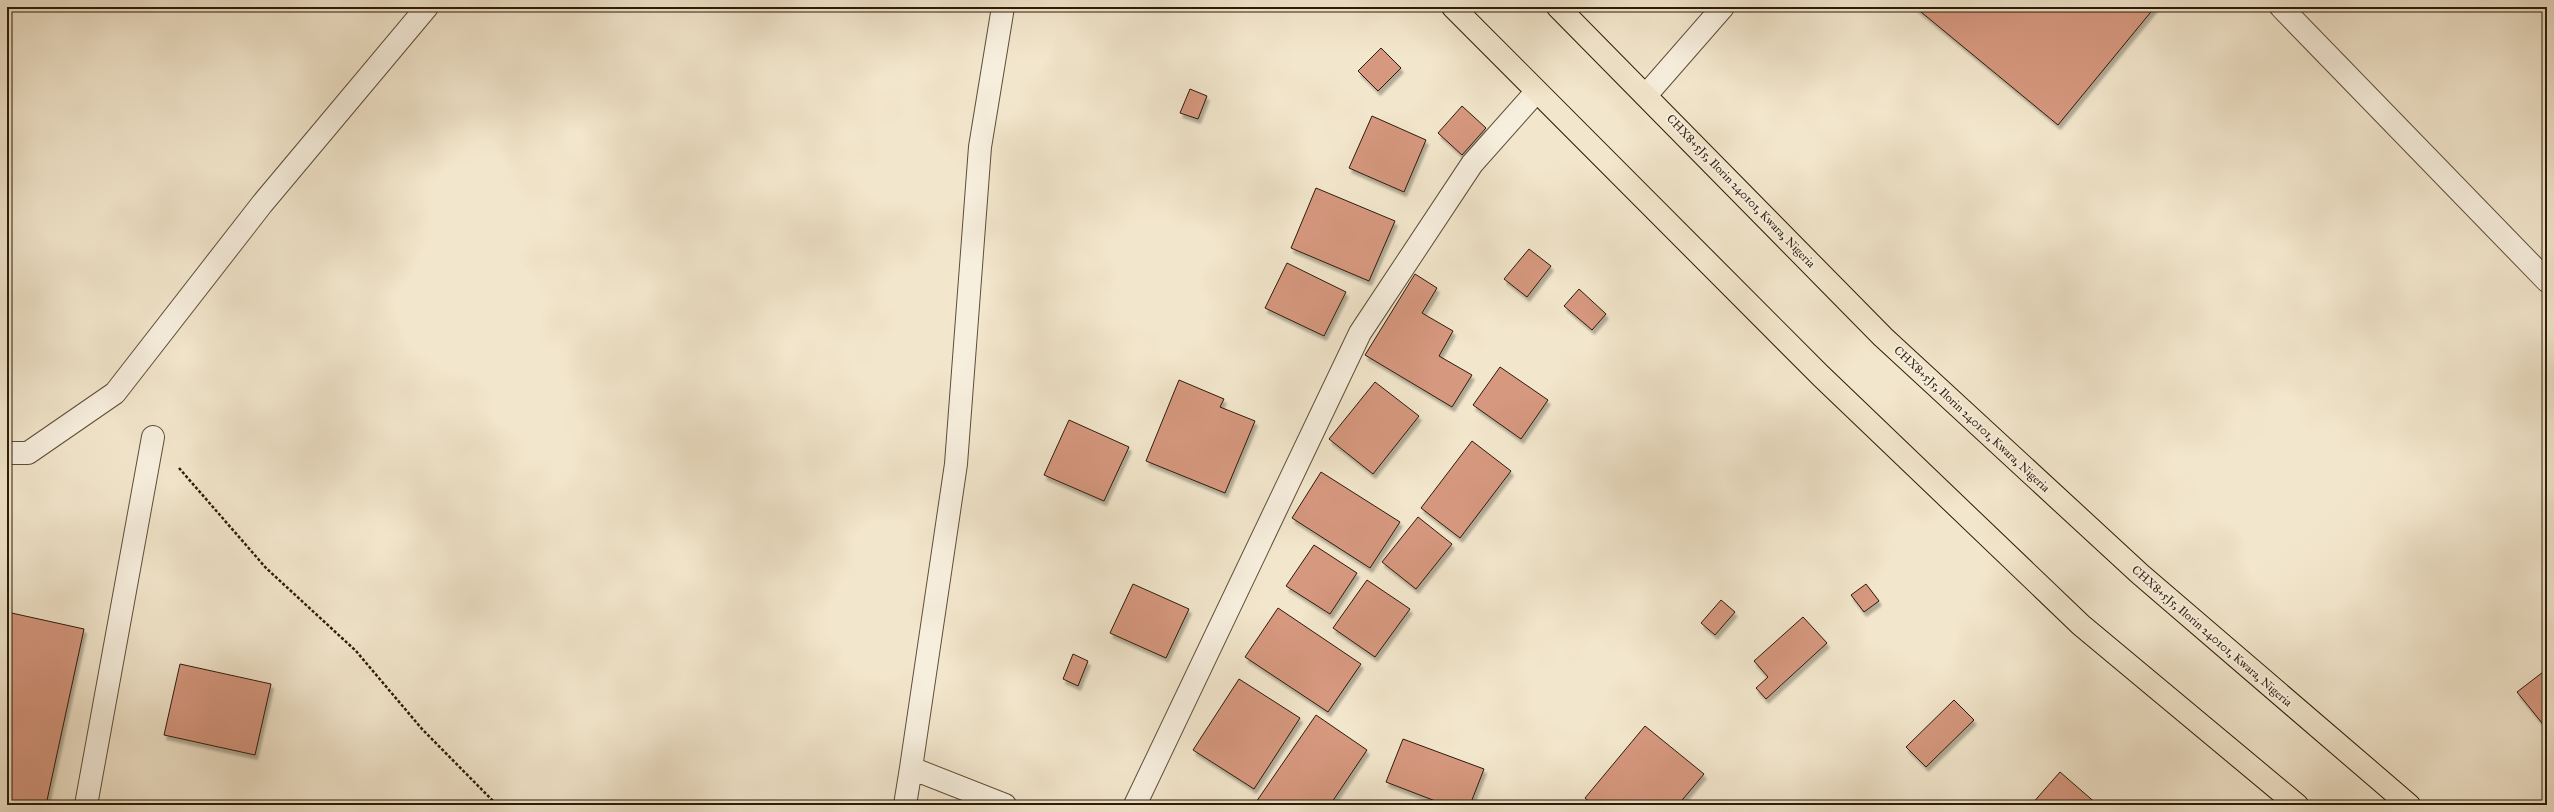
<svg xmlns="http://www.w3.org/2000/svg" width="2554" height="812" font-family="'IM FELL Great Primer',serif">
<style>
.building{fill:#d6987f;stroke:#2c1b08;filter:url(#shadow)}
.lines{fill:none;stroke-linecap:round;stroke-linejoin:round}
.minor-casing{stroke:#5e4e39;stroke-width:24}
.primary-casing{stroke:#2c1b08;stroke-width:24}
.path{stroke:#2c1b08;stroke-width:2.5;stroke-dasharray:3 2;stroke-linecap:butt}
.minor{stroke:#f7efde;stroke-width:22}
.primary{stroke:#f2e6cc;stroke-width:22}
.labels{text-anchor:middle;stroke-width:4;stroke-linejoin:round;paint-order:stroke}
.street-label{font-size:12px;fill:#2c1b08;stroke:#f7efde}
</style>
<defs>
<filter id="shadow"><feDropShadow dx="2.5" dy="4.5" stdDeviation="1" flood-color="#0004"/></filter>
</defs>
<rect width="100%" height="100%" fill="#f2e6cc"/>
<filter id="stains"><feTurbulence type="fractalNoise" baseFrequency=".005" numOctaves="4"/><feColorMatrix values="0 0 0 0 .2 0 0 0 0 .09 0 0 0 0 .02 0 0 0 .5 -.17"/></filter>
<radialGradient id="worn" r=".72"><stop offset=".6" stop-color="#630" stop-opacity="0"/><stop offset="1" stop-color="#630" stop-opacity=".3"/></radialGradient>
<path class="building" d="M 1915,7 L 2155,7 L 2058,125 Z
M 1381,48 L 1401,68 L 1378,91 L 1358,71 Z
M 1190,89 L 1207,96 L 1198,119 L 1180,113 Z
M 1462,106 L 1486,128 L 1462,155 L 1438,133 Z
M 1372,116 L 1426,140 L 1404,192 L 1349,168 Z
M 1316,188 L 1395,221 L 1369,281 L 1291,248 Z
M 1529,249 L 1551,266 L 1527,297 L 1504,279 Z
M 1287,263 L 1346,292 L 1324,336 L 1265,308 Z
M 1415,274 L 1437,288 L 1422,313 L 1453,331 L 1439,356 L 1472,375 L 1452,407 L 1365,355 Z
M 1579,289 L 1606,314 L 1592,330 L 1564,306 Z
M 1500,367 L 1548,400 L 1521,439 L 1473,405 Z
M 1179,380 L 1224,399 L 1220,407 L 1255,421 L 1225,493 L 1146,461 Z
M 1375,382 L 1419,416 L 1373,474 L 1329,439 Z
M 1069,420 L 1129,447 L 1104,501 L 1044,475 Z
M 1472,441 L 1511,471 L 1460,538 L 1421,508 Z
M 1321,472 L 1400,522 L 1370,568 L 1292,518 Z
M 1418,517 L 1452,544 L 1416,589 L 1382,562 Z
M 1314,545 L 1357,573 L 1330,614 L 1286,586 Z
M 1367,580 L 1410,609 L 1375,657 L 1333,628 Z
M 1133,584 L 1189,609 L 1166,658 L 1110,633 Z
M 1866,584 L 1879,601 L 1864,612 L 1851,595 Z
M 1721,600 L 1735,612 L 1715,635 L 1701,623 Z
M 1278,608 L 1361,664 L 1328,712 L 1245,657 Z
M 7,612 L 84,629 L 46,805 L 7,805 Z
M 1803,617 L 1827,643 L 1766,699 L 1756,688 L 1768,677 L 1754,661 Z
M 1073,654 L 1088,661 L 1078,686 L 1063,679 Z
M 180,664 L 271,684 L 255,755 L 164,735 Z
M 2547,669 L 2547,727 L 2546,728 L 2517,692 Z
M 1239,679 L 1300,718 L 1254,789 L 1193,750 Z
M 1954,700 L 1974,720 L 1926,767 L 1906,747 Z
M 1316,715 L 1367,750 L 1330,805 L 1254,805 Z
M 1645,726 L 1704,774 L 1678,805 L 1593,805 L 1585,798 Z
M 1403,739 L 1484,769 L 1470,805 L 1436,805 L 1438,802 L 1386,782 Z
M 2060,772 L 2098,805 L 2031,805 Z"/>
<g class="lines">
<g class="minor-casing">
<path id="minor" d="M 2281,7 L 2547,281
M 1647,94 L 1723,7
M 7,453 L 28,453 L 115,393 L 262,204 L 427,7
M 911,768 L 956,464 L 980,147 L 1003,7
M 86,805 L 153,437
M 905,805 L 911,768 L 1005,805
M 1135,805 L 1360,333 L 1472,164 L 1536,92"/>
</g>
<g class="primary-casing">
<path id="primary" d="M 1453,7 L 1821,376 L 2081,625 L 2297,805
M 1558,7 L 1883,337 L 2140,574 L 2409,805"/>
</g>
<path class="path" d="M 179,468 L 266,568 L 356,651 L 422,729 L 497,805"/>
<use href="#minor" class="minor"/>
<use href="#primary" class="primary"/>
</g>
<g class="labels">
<g class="street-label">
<text transform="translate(1741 191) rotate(46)" y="4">CHX8+5J5, Ilorin 240101, Kwara, Nigeria</text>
<text transform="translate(1972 419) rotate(43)" y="4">CHX8+5J5, Ilorin 240101, Kwara, Nigeria</text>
<text transform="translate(2212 636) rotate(41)" y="4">CHX8+5J5, Ilorin 240101, Kwara, Nigeria</text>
</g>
</g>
<rect width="2554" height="812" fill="none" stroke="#f2e6cc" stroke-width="24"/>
<rect x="8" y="8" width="2538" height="796" fill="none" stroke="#2c1b08" stroke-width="2"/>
<rect x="12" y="12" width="2530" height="788" fill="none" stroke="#2c1b08"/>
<rect width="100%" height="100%" filter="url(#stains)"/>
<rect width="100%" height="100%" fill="url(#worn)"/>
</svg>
